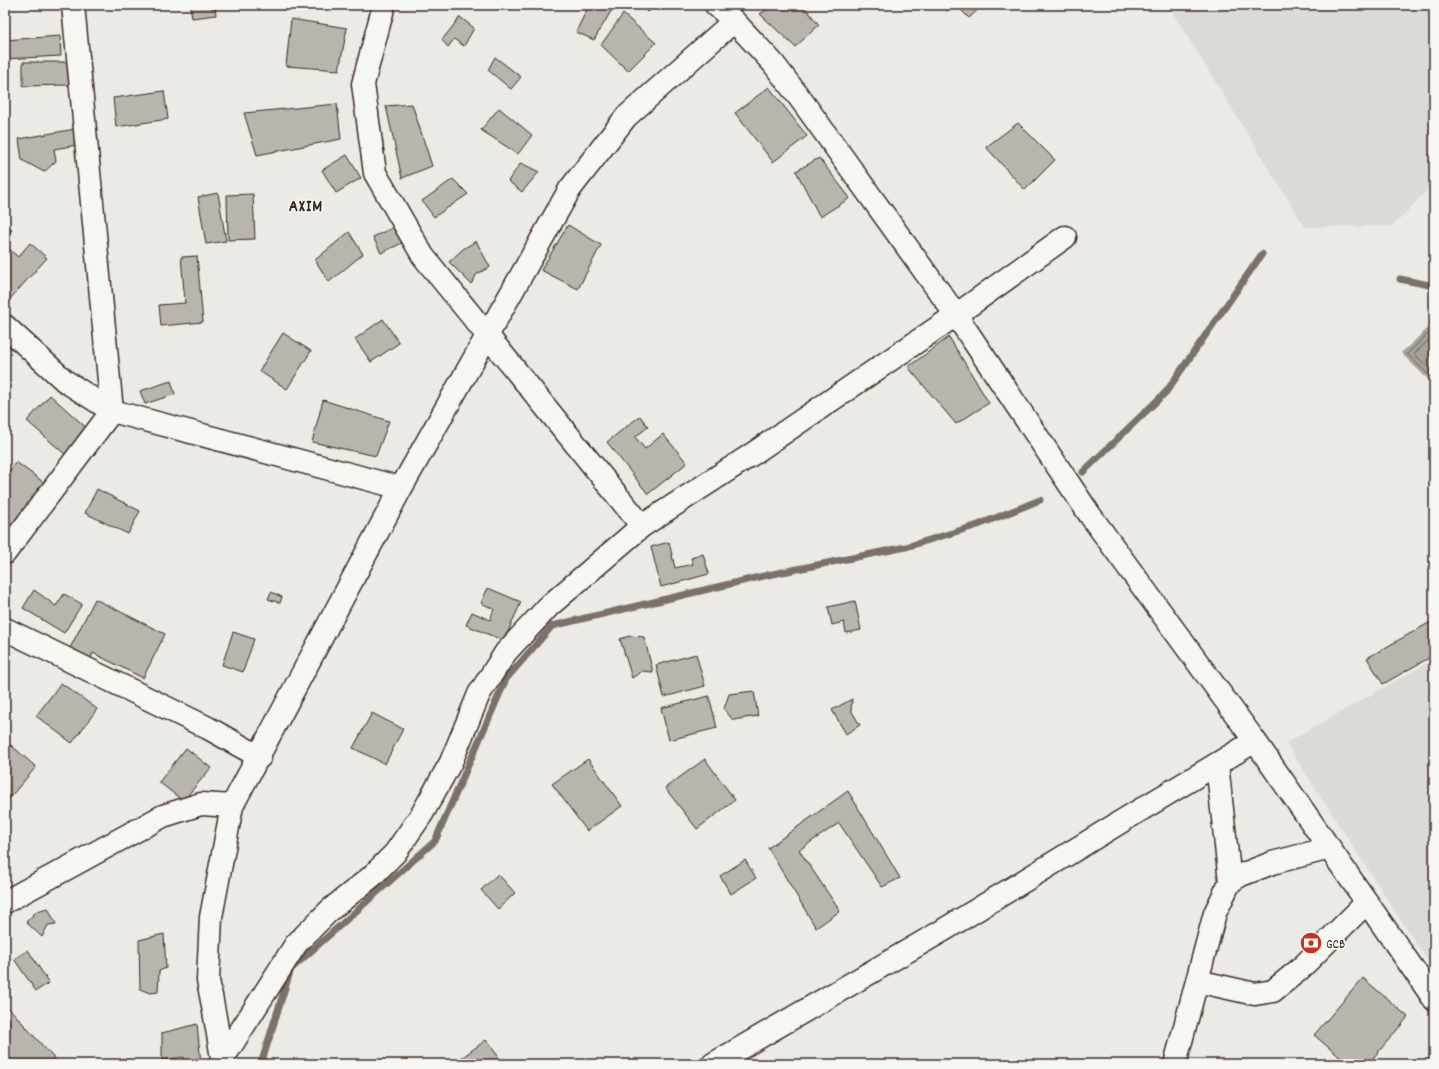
<svg xmlns="http://www.w3.org/2000/svg" width="1439" height="1069" font-family="Dekko,sans-serif">
<style>
.built{fill:#dcdad4}
.water{fill:#a8a198;stroke:#7c7167}
.pier{fill:#ebeae5}
.lines{fill:none;stroke-linecap:round;stroke-linejoin:round}
.shore{stroke:#675a4f;stroke-width:1}
.stream{stroke:#7c7167;stroke-width:7}
.building{fill:#bab4ae;stroke:#3b2a1e}
.minor-casing{stroke:#3b2a1e;stroke-width:25}
.path{stroke:#3b2a1e;stroke-width:2.5;stroke-dasharray:1 3;stroke-linecap:butt}
.minor{stroke:#f6f6f2;stroke-width:22}
.labels{text-anchor:middle;stroke-width:3.5;stroke-linejoin:round;paint-order:stroke}
.poi-label{font-size:13px;fill:#3b2a1e;stroke:#f6f6f2;text-anchor:start}
.district-label{font-size:17px;font-weight:bold;letter-spacing:1px;fill:#3b2a1e;stroke:#f6f6f2}
</style>
<rect width="100%" height="100%" fill="#ebeae5"/>
<filter id="ink" filterUnits="userSpaceOnUse"><feTurbulence type="fractalNoise" baseFrequency=".025" numOctaves="2"/><feDisplacementMap in="SourceGraphic" scale="8" xChannelSelector="R" yChannelSelector="G"/><feConvolveMatrix kernelMatrix="1 2 1 2 8 2 1 2 1" color-interpolation-filters="sRGB"/></filter>
<g filter="url(#ink)">
<path class="built" d="M 1168,5 L 1434,5 L 1434,183 L 1393,226 L 1305,227 Z
M 1434,659 L 1434,971 L 1286,743 Z"/>
<path class="water" d="M 1434,323 L 1434,385 L 1400,353 Z"/>
<path class="pier" d="M 1433,321 L 1434,321 L 1434,323 L 1401,353 L 1434,385 L 1434,387 L 1431,386 L 1398,353 Z"/>
<g class="lines">
<path class="shore" d="M 1434,328 L 1407,354 L 1434,380
M 1434,335 L 1414,354 L 1434,373"/>
<path class="stream" d="M 1400,279 L 1434,286
M 1083,472 L 1166,392 L 1262,254
M 261,1064 L 291,969 L 435,841 L 506,679 L 552,626 L 768,575 L 906,547 L 978,525 L 1040,500"/>
</g>
<path class="building" d="M 190,5 L 215,5 L 216,15 L 192,18 Z
M 589,5 L 611,5 L 614,6 L 594,40 L 576,32 Z
M 641,5 L 656,5 L 648,12 Z
M 774,5 L 803,5 L 819,25 L 795,47 L 760,14 Z
M 956,5 L 983,5 L 969,18 Z
M 623,14 L 656,43 L 628,71 L 601,45 Z
M 460,17 L 474,28 L 464,46 L 454,39 L 448,47 L 442,40 Z
M 291,19 L 347,28 L 339,70 L 286,66 Z
M 60,36 L 61,56 L 5,59 L 5,40 Z
M 495,57 L 521,77 L 511,89 L 488,70 Z
M 23,62 L 70,62 L 70,85 L 23,86 Z
M 769,87 L 807,136 L 773,162 L 735,113 Z
M 164,91 L 168,119 L 116,127 L 113,98 Z
M 337,104 L 341,139 L 257,155 L 244,113 Z
M 412,104 L 432,166 L 402,178 L 386,106 Z
M 499,108 L 532,135 L 518,154 L 481,130 Z
M 1018,123 L 1055,160 L 1025,190 L 986,147 Z
M 75,129 L 77,145 L 54,149 L 56,161 L 44,172 L 22,160 L 19,139 Z
M 347,155 L 361,178 L 336,193 L 322,170 Z
M 819,158 L 850,198 L 820,217 L 796,171 Z
M 521,163 L 539,172 L 522,192 L 508,181 Z
M 453,179 L 468,194 L 434,217 L 422,201 Z
M 218,193 L 226,241 L 206,244 L 198,197 Z
M 253,194 L 255,239 L 228,240 L 227,195 Z
M 5,224 L 12,230 L 5,238 Z
M 568,225 L 601,245 L 578,289 L 541,270 Z
M 394,227 L 402,243 L 381,253 L 373,237 Z
M 349,232 L 363,254 L 329,282 L 315,260 Z
M 476,241 L 490,267 L 477,274 L 471,284 L 449,262 L 463,249 Z
M 30,243 L 47,258 L 8,301 L 5,298 L 5,245 L 18,257 Z
M 197,256 L 203,322 L 161,326 L 159,305 L 185,303 L 181,257 Z
M 383,319 L 399,343 L 371,362 L 355,339 Z
M 283,333 L 311,351 L 287,389 L 259,371 Z
M 949,337 L 989,403 L 956,424 L 908,367 Z
M 171,381 L 175,394 L 145,404 L 140,391 Z
M 50,395 L 90,431 L 67,456 L 27,421 Z
M 323,400 L 389,421 L 376,456 L 312,442 Z
M 640,416 L 648,427 L 635,437 L 645,449 L 663,434 L 687,463 L 648,494 L 607,442 Z
M 16,462 L 50,487 L 15,535 L 5,527 L 5,476 Z
M 97,489 L 140,511 L 128,534 L 85,513 Z
M 669,542 L 675,568 L 693,564 L 691,558 L 703,554 L 709,574 L 661,587 L 651,547 Z
M 488,588 L 521,602 L 504,641 L 466,625 L 472,612 L 490,620 L 494,609 L 481,603 Z
M 34,590 L 56,606 L 64,594 L 82,604 L 64,633 L 23,608 Z
M 271,592 L 282,597 L 280,603 L 268,599 Z
M 95,599 L 165,634 L 143,678 L 93,653 L 91,658 L 70,648 Z
M 855,601 L 861,630 L 846,633 L 844,622 L 832,625 L 828,607 Z
M 1434,620 L 1434,655 L 1383,684 L 1367,658 Z
M 233,632 L 254,639 L 243,672 L 222,665 Z
M 630,636 L 644,637 L 653,672 L 642,671 L 632,678 L 620,639 Z
M 696,654 L 705,686 L 664,697 L 656,665 Z
M 61,683 L 97,709 L 72,743 L 36,716 Z
M 754,691 L 758,716 L 733,720 L 724,709 L 729,694 Z
M 709,696 L 717,728 L 669,740 L 661,708 Z
M 852,699 L 851,710 L 860,725 L 846,734 L 832,710 Z
M 372,713 L 403,729 L 385,764 L 353,748 Z
M 5,740 L 36,767 L 5,803 Z
M 186,748 L 211,768 L 183,801 L 159,782 Z
M 588,759 L 622,806 L 587,831 L 552,784 Z
M 705,759 L 735,800 L 697,829 L 665,788 Z
M 848,791 L 900,878 L 882,887 L 839,823 L 799,850 L 840,911 L 816,928 L 768,848 Z
M 745,860 L 756,878 L 731,894 L 720,876 Z
M 498,874 L 515,893 L 498,909 L 481,890 Z
M 48,908 L 56,924 L 48,925 L 42,937 L 26,922 L 37,911 Z
M 164,934 L 166,968 L 159,971 L 158,992 L 150,993 L 140,989 L 139,940 Z
M 28,950 L 49,983 L 36,991 L 14,959 Z
M 1363,978 L 1408,1017 L 1368,1064 L 1348,1064 L 1314,1035 Z
M 9,1008 L 59,1064 L 5,1064 L 5,1012 Z
M 197,1024 L 201,1064 L 184,1064 L 184,1057 L 162,1060 L 162,1033 Z
M 486,1040 L 501,1060 L 496,1064 L 453,1064 Z"/>
<g class="lines">
<g class="minor-casing">
<path id="minor" d="M 384,5 L 363,84 L 375,173 L 423,256 L 642,526
M 716,5 L 734,21 L 773,63 L 802,101 L 956,315 L 1090,515 L 1255,741 L 1434,999
M 5,326 L 65,381 L 112,411 L 401,488
M 5,553 L 112,411 L 73,5
M 5,629 L 208,728 L 260,757
M 1217,764 L 1230,882
M 5,902 L 163,816 L 201,804 L 232,806
M 1197,981 L 1255,994 L 1273,991 L 1300,969 L 1367,902
M 222,1060 L 296,944 L 330,910 L 371,877 L 395,853 L 422,814 L 451,762 L 479,694 L 506,652 L 549,606 L 642,526 L 751,455 L 956,315 L 1065,237
M 223,1064 L 215,1017 L 208,980 L 211,917 L 232,806 L 401,488 L 570,189 L 626,117 L 734,21
M 713,1064 L 942,931 L 1127,818 L 1255,741
M 1175,1064 L 1215,913 L 1230,882 L 1241,875 L 1272,863 L 1330,848"/>
</g>
<path class="path" d="M 941,5 L 947,11"/>
<use href="#minor" class="minor"/>
</g>
</g>
<defs>
<g id="bank-disc" transform="scale(1.15)"><circle r="9.5" fill="#c8321e" stroke="#f6f6f2"/><path d="M-6-4H6V4H-6ZM0-2.3a2.3 2.3 0 1 0 0 4.6a2.3 2.3 0 1 0 0-4.6Z" fill="#fff"/></g>
</defs>
<g fill-rule="evenodd">
<use href="#bank-disc" x="1311" y="943"/>
</g>
<g class="labels">
<g class="poi-label">
<text x="1326" y="948">GCB</text>
</g>
<g class="district-label">
<text x="306" y="211">AXIM</text>
</g>
</g>
<rect width="1439" height="1069" fill="none" stroke="#f6f6f2" stroke-width="20"/>
<rect x="10" y="10" width="1419" height="1049" fill="none" stroke="#3b2a1e" stroke-width="1.5" filter="url(#ink)"/>
</svg>
